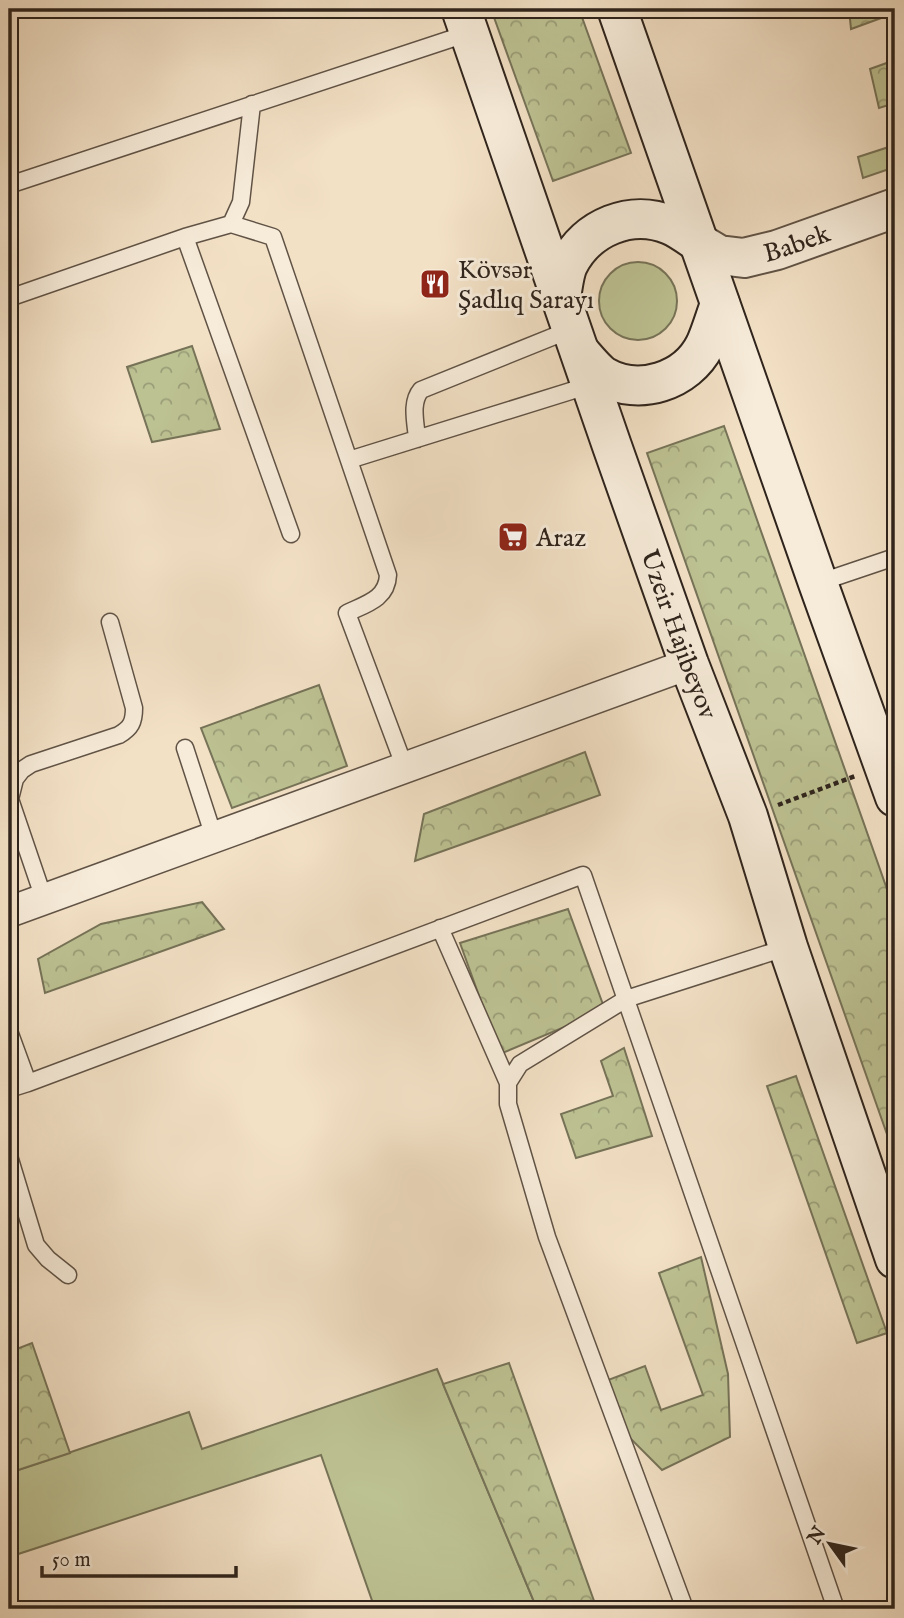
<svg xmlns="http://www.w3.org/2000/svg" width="904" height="1618" font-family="'IM FELL English',serif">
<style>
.green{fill:#bdc293;stroke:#767358;stroke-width:2}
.forest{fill:url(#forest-crowns);stroke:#767358;stroke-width:2}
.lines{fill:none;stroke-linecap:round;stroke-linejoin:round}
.service-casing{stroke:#605346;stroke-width:19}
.minor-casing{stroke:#605346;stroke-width:33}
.tertiary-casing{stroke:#605346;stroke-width:42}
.secondary-casing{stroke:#2f241c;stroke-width:42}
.path{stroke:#2f241c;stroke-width:4.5;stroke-dasharray:5 3.5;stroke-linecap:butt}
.service{stroke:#f7ecda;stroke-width:16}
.minor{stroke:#f7ecda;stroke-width:30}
.tertiary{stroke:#f7ecda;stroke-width:38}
.secondary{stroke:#f7ecda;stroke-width:38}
.labels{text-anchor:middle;stroke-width:6;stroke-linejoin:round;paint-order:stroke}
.street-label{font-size:26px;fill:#2f241c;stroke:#f7ecda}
.poi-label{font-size:26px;fill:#2f241c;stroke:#f7ecda;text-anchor:start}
</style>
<defs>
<pattern id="forest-crowns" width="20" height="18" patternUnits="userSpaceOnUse" patternTransform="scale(1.75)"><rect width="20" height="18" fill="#bdc293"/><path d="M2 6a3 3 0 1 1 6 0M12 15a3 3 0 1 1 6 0" fill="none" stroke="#9a9d77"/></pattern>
</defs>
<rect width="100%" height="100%" fill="#f3e1c6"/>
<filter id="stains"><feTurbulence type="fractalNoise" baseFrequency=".00286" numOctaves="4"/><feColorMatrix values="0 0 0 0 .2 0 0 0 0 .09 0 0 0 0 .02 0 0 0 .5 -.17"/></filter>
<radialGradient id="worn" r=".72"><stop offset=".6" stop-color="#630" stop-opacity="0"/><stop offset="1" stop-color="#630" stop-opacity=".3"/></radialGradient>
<path class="green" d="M 895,145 L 895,167 L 863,178 L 858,157 Z
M599 301a39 39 0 1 1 78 0a39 39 0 1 1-78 0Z
M 437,1369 L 537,1609 L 375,1609 L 321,1455 L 9,1557 L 9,1473 L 189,1412 L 202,1449 Z"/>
<path class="forest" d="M 491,9 L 579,9 L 631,153 L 553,181 Z
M 849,9 L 895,9 L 895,13 L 851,29 Z
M 895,60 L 895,103 L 879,108 L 870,69 Z
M 192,346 L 220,429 L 152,442 L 127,367 Z
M 724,426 L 895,912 L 895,1157 L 647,453 Z
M 319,685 L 347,766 L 232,808 L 201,728 Z
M 585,752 L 600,795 L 415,861 L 424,814 Z
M 202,902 L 224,929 L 45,993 L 38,959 L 101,924 Z
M 568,909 L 605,1010 L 500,1054 L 460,943 Z
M 624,1048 L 652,1136 L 576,1158 L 561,1114 L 613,1096 L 601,1061 Z
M 796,1076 L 887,1333 L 857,1343 L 767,1086 Z
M 701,1257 L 728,1374 L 730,1437 L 662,1470 L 626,1434 L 608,1380 L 645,1366 L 661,1410 L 703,1395 L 659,1273 Z
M 32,1343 L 70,1453 L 9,1473 L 9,1352 Z
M 509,1363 L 594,1601 L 574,1609 L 537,1609 L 443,1384 Z"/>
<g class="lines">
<g class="service-casing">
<path id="service" d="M 9,185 L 469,33
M 231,224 L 273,237 L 388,575 C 387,599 366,604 347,613 L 405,768
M 185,237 L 291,534
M 9,298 L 185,237 L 231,224 L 241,202 L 252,104
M 417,439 C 416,423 410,403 421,390 L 572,329
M 349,460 L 590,385
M 818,583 L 895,557
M 185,748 L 214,837
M 44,899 L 10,799 L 15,779 L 22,770 L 31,764 L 119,735 C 131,728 134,722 134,708 L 110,622
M 440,928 L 508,1083
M 9,1031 L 28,1083 L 9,1089
M 28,1083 L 583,875 L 836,1609
M 9,1156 L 36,1245 L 48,1259 L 68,1275
M 685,1609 L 547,1237 L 508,1104 L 508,1083 L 520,1064 L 626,999 L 788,947"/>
</g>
<g class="minor-casing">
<path id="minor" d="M 9,912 L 689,664"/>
</g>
<g class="tertiary-casing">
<g id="tertiary">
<path id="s1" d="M 699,243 L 719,255 L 744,258 L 777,250 L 895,208"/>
</g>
</g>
<g class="secondary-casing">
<g id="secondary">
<path id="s2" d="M 461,9 L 612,446 L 689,664 L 748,816 L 788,947 L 895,1259"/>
<path d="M 617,9 L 818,583 L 895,797"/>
<path d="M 561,297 C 563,287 564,274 568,265 C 587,227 631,209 670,225 C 680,229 690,237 699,243"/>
<path d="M 580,352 C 587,360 595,370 603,376 C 639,397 687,381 705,345 C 711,332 715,317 720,304"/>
</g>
</g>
<path class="path" d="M 778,805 L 855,776"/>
<use href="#service" class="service"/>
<use href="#minor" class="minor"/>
<use href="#tertiary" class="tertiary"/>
<use href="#secondary" class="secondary"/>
</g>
<defs>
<g id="restaurant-square" transform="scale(1.575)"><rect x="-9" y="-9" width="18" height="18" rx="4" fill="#8f2418" stroke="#f7ecda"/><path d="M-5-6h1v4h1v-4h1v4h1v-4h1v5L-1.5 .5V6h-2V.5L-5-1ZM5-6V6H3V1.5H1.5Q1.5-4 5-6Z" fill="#fff"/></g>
<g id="supermarket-square" transform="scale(1.575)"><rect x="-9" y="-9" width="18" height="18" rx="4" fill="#8f2418" stroke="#f7ecda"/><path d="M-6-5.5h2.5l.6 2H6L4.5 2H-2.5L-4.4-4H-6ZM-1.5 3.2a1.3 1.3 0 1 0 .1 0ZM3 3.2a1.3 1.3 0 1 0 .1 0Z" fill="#fff"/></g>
</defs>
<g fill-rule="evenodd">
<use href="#restaurant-square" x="435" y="284"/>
<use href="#supermarket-square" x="513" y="537"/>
</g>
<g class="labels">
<g class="street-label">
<text dy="9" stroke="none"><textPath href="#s1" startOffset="103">Babek</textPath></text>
<text dy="9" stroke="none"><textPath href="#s2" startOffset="662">Uzeir Hajibeyov</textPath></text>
</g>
<g class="poi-label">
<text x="458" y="278">Kövsər<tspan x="458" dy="30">Şadlıq Sarayı</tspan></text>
<text x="536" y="546">Araz</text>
</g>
</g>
<rect width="904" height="1618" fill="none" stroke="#f3e1c6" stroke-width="35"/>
<rect x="10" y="10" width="883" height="1597" fill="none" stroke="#2f241c" stroke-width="3.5"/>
<rect x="18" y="18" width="869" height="1583" fill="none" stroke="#2f241c" stroke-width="2"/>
<g transform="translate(830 1544) rotate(303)" stroke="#f7ecda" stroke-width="5" paint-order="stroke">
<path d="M0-5L12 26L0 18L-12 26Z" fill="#2f241c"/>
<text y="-10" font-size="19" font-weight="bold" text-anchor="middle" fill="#2f241c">N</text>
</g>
<path d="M42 1566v10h194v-10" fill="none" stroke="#2f241c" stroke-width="3.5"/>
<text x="52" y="1566" font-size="21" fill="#2f241c" stroke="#f7ecda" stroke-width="5" paint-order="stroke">50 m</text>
<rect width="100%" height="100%" filter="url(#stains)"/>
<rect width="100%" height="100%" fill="url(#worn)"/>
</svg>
